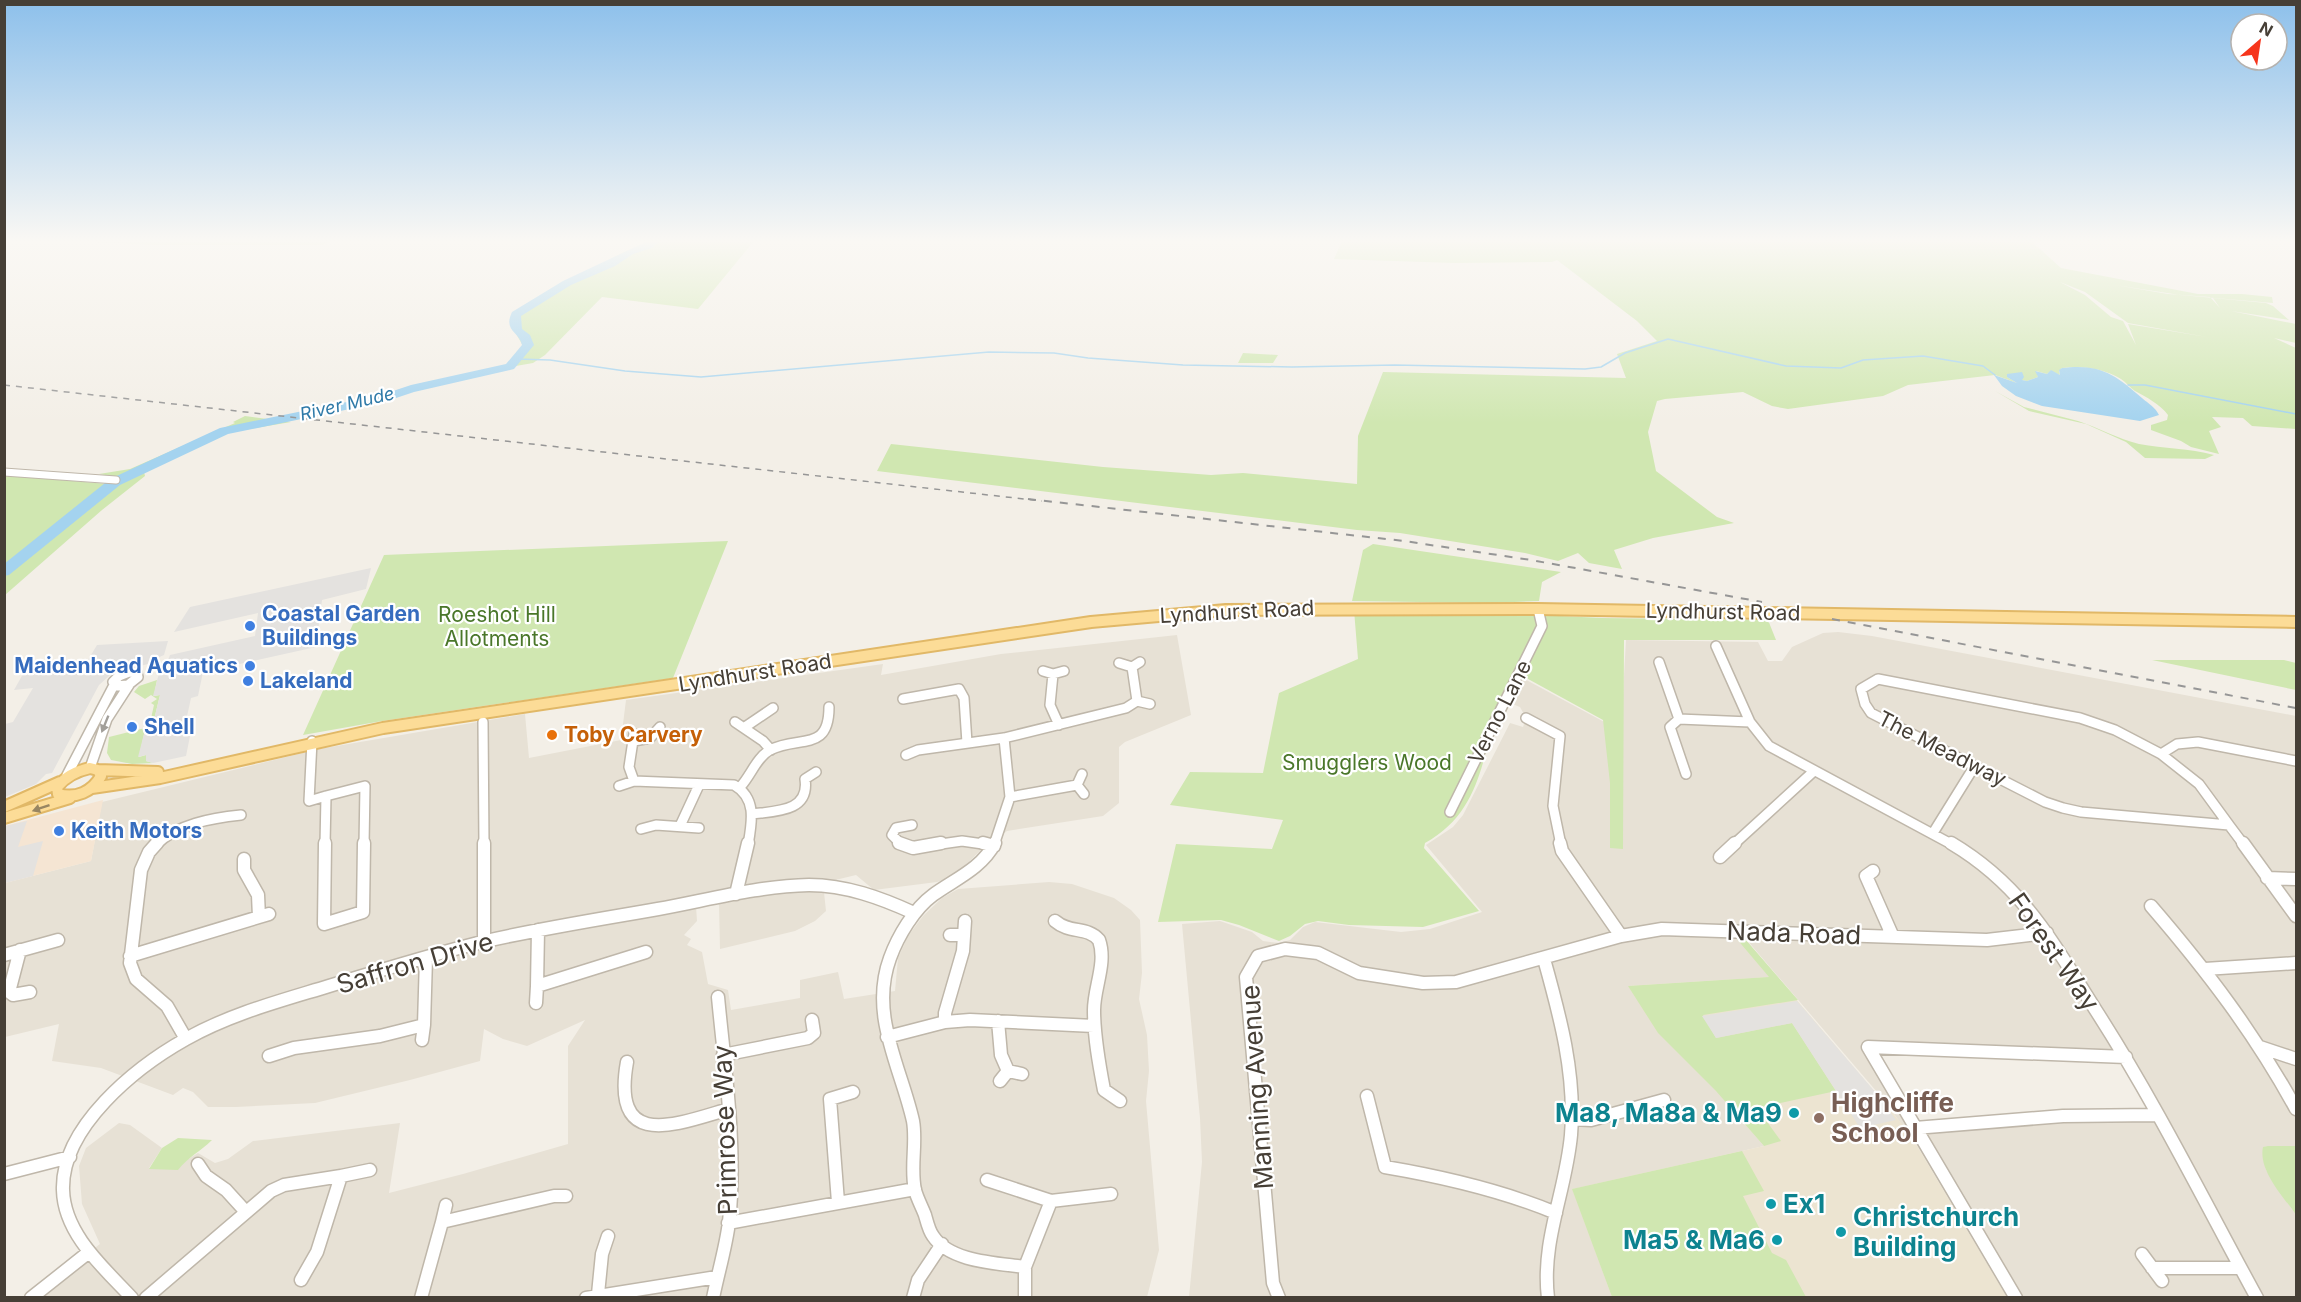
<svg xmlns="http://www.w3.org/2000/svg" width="2301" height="1302" font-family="Inter,sans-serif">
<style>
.residential{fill:#e7e1d5;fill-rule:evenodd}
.commercial{fill:#f5e5d3}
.education{fill:#ece4d1}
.green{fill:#d0e7b1;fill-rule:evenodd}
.parking{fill:#e4e2df}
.water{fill:#a4d3ef}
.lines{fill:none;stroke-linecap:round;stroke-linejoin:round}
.stream{stroke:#a4d3ef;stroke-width:1.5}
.river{fill:#a4d3ef;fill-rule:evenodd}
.minor-far2-casing{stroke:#bfb7aa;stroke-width:9}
.minor-far1-casing{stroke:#bfb7aa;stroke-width:12}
.minor-casing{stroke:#bfb7aa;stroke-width:15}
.major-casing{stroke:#e1b867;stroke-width:14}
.minor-far2{stroke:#fff;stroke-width:7}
.minor-far1{stroke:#fff;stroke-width:9}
.minor{stroke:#fff;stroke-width:12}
.major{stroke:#fcdc97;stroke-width:10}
.rail-far1{stroke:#969696;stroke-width:1.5;stroke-dasharray:6 6;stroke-linecap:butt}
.rail{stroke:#969696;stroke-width:2;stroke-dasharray:8 8;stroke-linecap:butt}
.oneway{fill:#a29f9a}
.oneway2{fill:#988662}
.shop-dot{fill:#3f7fe0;stroke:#fff;stroke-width:2}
.food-dot{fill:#e8710a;stroke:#fff;stroke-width:2}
.culture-dot{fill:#0f9aa8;stroke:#fff;stroke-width:2}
.education-dot{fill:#8d6e63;stroke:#fff;stroke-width:2}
.labels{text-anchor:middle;stroke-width:4.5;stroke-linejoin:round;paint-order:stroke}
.far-water-label{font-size:18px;font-style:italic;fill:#2f7aa8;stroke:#fff}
.street-label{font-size:21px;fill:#463f36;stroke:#fff}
.shop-label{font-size:21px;font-weight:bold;fill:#366cbe;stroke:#fff;text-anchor:start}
.park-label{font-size:21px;fill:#4a772a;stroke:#fff}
.food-label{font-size:21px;font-weight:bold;fill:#c56008;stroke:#fff;text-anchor:start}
.near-street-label{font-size:26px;fill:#463f36;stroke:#fff}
.near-education-label{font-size:26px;font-weight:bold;fill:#785e54;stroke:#fff;text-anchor:start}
.near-culture-label{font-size:26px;font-weight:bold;fill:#0d838f;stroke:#fff;text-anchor:end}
</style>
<rect width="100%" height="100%" fill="#f3efe7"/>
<path class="residential" d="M 1838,632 L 1872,636 L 2296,716 L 2296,1146 L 2263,1147 L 2266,1170 L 2296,1215 L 2296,1297 L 2007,1297 L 1916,1144 L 1883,1099 L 1746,939 L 1737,938 L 1770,977 L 1628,986 L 1764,1146 L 1573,1189 L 1612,1297 L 1189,1297 L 1202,1162 L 1200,1118 L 1182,924 L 1220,921 L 1252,932 L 1263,941 L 1279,943 L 1290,940 L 1303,927 L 1315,922 L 1401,932 L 1430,929 L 1482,912 L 1426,845 L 1453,827 L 1463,815 L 1510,723 L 1523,727 L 1526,718 L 1520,707 L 1505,701 L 1519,676 L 1621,731 L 1626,640 L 1758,642 L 1768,661 L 1782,661 L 1792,647 L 1823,633 ZM 1869,1047 L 2125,1057 L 2155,1115 L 1915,1128 Z
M 1177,635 L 1191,715 L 1125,742 L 1119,747 L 1119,803 L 1103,816 L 1007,831 L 981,850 L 953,877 L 937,882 L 874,890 L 856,875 L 823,883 L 826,911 L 815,921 L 795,931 L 720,949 L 719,902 L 696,906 L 697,921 L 684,935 L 691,939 L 687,945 L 702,952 L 708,984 L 728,990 L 731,1010 L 800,998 L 800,980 L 838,972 L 844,999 L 895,991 L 898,958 L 908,936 L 923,916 L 942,898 L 958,889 L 1049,882 L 1072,884 L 1114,898 L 1131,910 L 1140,920 L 1142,973 L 1139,999 L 1147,1035 L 1149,1071 L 1146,1101 L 1159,1250 L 1147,1297 L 31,1297 L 100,1244 L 82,1204 L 79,1166 L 86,1148 L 119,1123 L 130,1125 L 162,1148 L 149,1168 L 185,1161 L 198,1153 L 215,1163 L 228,1159 L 253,1141 L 400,1123 L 389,1193 L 463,1174 L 568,1144 L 568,1046 L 585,1020 L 527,1046 L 503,1039 L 484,1029 L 480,1061 L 410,1080 L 315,1103 L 236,1107 L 208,1107 L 193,1092 L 183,1088 L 173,1095 L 101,1068 L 52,1061 L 59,1024 L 5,1037 L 5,883 L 91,861 L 102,802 L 319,749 L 525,714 L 529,758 L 621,740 L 626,700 L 883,664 L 881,675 L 1001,654 Z"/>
<path class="commercial" d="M 103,800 L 91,861 L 5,883 L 5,826 Z"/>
<path class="education" d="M 1736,938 L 1745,939 L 1902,1124 L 1916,1144 L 2007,1297 L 1612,1297 L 1572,1189 L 1764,1146 L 1716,1091 L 1658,1033 L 1628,986 L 1769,977 Z"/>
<path class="green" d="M 78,241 L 329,241 L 323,245 L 152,245 Z
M 650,241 L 754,241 L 698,309 L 602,297 L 545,355 L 533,363 L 510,367 L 511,360 L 523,346 L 510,323 L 512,313 C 548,292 584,274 620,254 C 629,249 641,247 650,241 Z
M 1342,241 L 2031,241 L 2061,268 L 2198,294 L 2242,294 L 2272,297 L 2273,303 L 2180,295 L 2115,285 L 2168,294 L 2210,297 L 2220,308 L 2213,298 L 2266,303 L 2273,306 L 2289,320 L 2231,311 L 2296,324 L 2296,343 L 2274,338 L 2296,348 L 2296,429 L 2252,426 L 2243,418 L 2212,417 L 2221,427 L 2209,431 L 2219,454 L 2191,447 L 2181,441 L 2151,430 L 2151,425 L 2167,420 L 2168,415 C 2160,404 2146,397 2135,391 C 2130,388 2126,382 2121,379 C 2103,368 2081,366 2062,368 L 2059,371 L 2060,375 L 2051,371 L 2047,374 L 2036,371 L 2038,377 L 2027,381 L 2007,377 L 2017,383 L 1995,375 L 1908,385 L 1883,396 L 1788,409 L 1772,406 L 1743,392 L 1665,399 L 1657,401 L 1648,432 L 1656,471 L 1717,517 L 1734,523 L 1653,538 L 1614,550 L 1622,569 L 1589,563 L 1578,553 L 1558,561 L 1525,553 L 1400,533 L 1357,530 L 877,471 L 891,444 L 1103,467 L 1211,475 L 1243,473 L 1357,484 L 1358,436 L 1383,372 L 1626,378 L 1617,354 L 1657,341 L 1637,321 L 1557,260 L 1552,262 L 1454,263 L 1334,259 ZM 2060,282 L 2085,292 L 2128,323 L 2207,337 L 2128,324 L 2136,345 L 2123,321 L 2111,317 L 2085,295 Z
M 1243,353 L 1278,355 L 1273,363 L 1238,363 Z
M 1995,391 L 2024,407 L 2078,421 C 2099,428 2118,439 2139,444 C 2164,449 2189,448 2214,455 L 2205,459 L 2145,458 L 2126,442 L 2086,424 L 2029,411 Z
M 245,416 L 291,422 L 226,433 L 144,472 L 145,476 L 102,510 L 5,595 L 5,475 L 107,484 L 118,477 L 99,474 L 130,469 L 235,423 L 233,422 Z
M 728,541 L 673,678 L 382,721 L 303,735 L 384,555 Z
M 1373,544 L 1561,572 L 1542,582 L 1539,601 L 1490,603 L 1352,601 L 1363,550 Z
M 1354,610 L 1456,611 L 1602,618 L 1768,620 L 1776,640 L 1624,640 L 1623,849 L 1610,848 L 1610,783 L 1603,720 L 1517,673 C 1477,728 1496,804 1425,843 L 1424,848 L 1479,911 L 1423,927 L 1349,925 L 1318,921 L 1305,924 L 1290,936 L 1279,941 L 1239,925 L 1221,920 L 1158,922 L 1176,844 L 1272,849 L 1283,820 L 1170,805 L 1190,772 L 1263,773 L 1279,693 L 1358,659 Z
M 2152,660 L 2284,660 L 2296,663 L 2296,690 Z
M 157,680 L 154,696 L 160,695 L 152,728 L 145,730 L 139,757 L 146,755 L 146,761 L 153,763 L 132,764 L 111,760 L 107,753 L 109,737 L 149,727 L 154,705 L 151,703 L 157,699 L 151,695 L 145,699 L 134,692 L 139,686 Z
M 1736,938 L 1745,939 L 1798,1000 L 1703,1015 L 1716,1038 L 1792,1023 L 1836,1091 L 1757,1108 L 1781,1141 L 1764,1146 L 1716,1091 L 1658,1033 L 1628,986 L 1769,977 Z
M 178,1138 L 212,1140 C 201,1151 188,1157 178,1170 L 149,1169 L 162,1148 Z
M 2268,1146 L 2296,1146 L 2296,1215 C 2284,1197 2258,1171 2263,1147 Z
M 1742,1151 L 1764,1191 L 1743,1196 L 1772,1253 L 1786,1260 L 1806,1297 L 1612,1297 L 1572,1189 Z"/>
<path class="parking" d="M 371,568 L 366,589 L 322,600 L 316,647 L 235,665 L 235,661 L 233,666 L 230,667 L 228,663 L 227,666 L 203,672 L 198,696 L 191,698 L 186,721 L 183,737 L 190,736 L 186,756 L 153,763 L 146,761 L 146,755 L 138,757 L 145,730 L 152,728 L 160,695 L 153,696 L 162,662 L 168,660 L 170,655 L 255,636 L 258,613 L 174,632 L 190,607 Z
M 168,641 L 164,655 L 157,658 L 156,662 L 124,670 L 109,676 L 99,685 L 52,773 L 46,774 L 36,784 L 5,797 L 5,724 L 13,722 L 33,688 L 14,690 L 23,674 L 85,665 L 97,645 Z
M 27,821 L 18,847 L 43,841 L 33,876 L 5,883 L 5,826 Z
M 1797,1001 L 1882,1100 L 1896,1120 L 1860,1128 L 1792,1023 L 1716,1038 L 1702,1016 Z"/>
<path class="water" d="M 2062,368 C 2100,363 2116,375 2142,398 C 2149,404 2155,407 2159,415 L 2140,421 L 2042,406 L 2016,396 L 2002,386 L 1994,375 L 2017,383 L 2007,377 L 2007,374 L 2022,372 L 2024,377 L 2022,380 L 2027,381 L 2038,377 L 2035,371 L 2047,374 L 2051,370 L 2060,375 L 2059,370 Z"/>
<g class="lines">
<path class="stream" d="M 517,359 L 550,360 L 625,371 L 701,377 L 989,352 L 1054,353 L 1088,358 L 1183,365 L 1292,367 L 1395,365 L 1585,369 L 1601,367 L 1625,353 L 1668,339 L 1786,366 L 1841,368 L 1863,360 L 1923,356 L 1983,366 L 1995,375
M 2128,385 L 2145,385 L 2296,414"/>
<path class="river" d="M 648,241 L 659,241 L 652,248 L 633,254 L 615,266 L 571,285 L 521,316 L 522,329 L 530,335 L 534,345 L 514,369 L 414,392 L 384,402 L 228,434 L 120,485 L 9,575 L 4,576 L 4,564 L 110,479 L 220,428 L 381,395 L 411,385 L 506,364 L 522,345 C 519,331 503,331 512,312 L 563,281 Z"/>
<g class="minor-far2-casing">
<path id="minor-far2" d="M 4,472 L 116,480"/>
</g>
<g class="minor-far1-casing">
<path id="minor-far1" d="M 1716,646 L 1750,722 L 1769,746 L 1953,845
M 1659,662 L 1679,719
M 1119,663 L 1132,667 L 1140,662
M 1043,671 L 1053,674 L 1064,671
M 129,672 L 137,673 L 138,677 L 128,685 L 115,686 L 113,682 L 119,676 Z
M 1053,674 L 1050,705 L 1059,725
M 1878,679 L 2080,718 L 2115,730 L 2161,754 L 2199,784 L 2229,825 L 2081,812 L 2063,808 L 2045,802 L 1871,713 L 1865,704 L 1861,689 Z
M 903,699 L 959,689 L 964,698 L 967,743
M 1137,701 L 1150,704
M 1526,718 L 1560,736 L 1553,806 L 1561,845
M 483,722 L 484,845
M 735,722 L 763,741 L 771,750
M 745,727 L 773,708
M 634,734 L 629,767 L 634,781 L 734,785 C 757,798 752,822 748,845
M 312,741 L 309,801 L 326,796
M 634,741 L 650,738 L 660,727
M 2161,754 L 2177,744 L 2198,742 L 2296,761
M 906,755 L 918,750 L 1004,738 L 1126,708 L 1137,701 L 1132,667
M 90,768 L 107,719 L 129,685
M 1082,774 L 1077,785 L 1084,794
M 1686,774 L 1670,727 L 1679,719 L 1750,722
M 67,775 L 114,685
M 619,786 L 634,781
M 741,786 C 751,775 757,757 770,750 C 799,735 829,753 829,707
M 326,796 L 365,786 L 364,845
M 1010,797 L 1077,785
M 1450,812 L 1542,626 L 1538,609
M 752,814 C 776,811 810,812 805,779 L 816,772
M 2229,825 L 2244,845
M 680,826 L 699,785
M 641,829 L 656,825 L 699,828
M 1933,833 L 1974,767
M 156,845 C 177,824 212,818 241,815
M 325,845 L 326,796
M 902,845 L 892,835 L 896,828 L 912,825
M 934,845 L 962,841 L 990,845
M 994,845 L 1010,797 L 1004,738
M 1733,845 L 1814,771"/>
</g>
<g class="minor-casing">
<path id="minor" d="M 157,843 L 149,852 L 141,870 L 130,963 L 136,979 L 167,1006 L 186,1039
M 325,843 L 324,924 L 363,912 L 364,843
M 484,843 L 484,942
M 899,843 L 913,848 L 941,843
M 983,843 L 994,846
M 995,843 C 981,869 955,879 933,895 C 914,909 898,936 890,958 C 869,1015 901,1067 913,1121 C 917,1143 910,1168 915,1190 C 917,1198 922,1207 925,1215 C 927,1222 929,1231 933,1236 C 950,1262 997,1263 1025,1267
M 1560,843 L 1562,851 L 1621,936
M 1951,843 C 2022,885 2052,941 2095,1009 C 2155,1102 2204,1201 2257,1298
M 2243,843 L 2296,916
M 1720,857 L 1735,843
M 244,859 L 244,870 L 258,895 L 259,917
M 1873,871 L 1866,876 L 1893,937
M 2267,878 L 2296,879
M 736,894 L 748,843
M 2151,906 C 2207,971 2255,1034 2296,1109
M 1055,921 C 1070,934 1087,926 1099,940 C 1107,963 1094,987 1094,1010 C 1094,1037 1099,1064 1104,1090 L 1120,1101
M 538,930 L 537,986 L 646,952
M 950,935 L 964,935
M 20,950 L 9,992 L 13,995 L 30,992
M 4,955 L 58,940
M 130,956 L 269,914
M 1544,959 C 1560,1016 1576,1075 1571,1135 C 1566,1191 1541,1241 1548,1298
M 2205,969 L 2296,963
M 536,1003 L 537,986
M 998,1021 L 1001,1055 L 1008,1071 L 1022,1074
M 945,1022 L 945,1013 L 963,951 L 965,921
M 887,1037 L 945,1022 L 970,1020 L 1094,1026
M 422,1040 L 424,1025
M 2260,1047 L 2296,1059
M 723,1055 L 808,1038 L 814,1033 L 812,1020
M 269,1056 L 294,1048 L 380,1036 L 424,1025 L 426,958
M 627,1062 C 611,1152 677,1124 729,1109
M 1000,1081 L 1008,1071
M 1367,1096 L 1385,1167 C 1444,1177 1501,1190 1556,1213
M 1571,1119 L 1591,1120 L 1664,1100
M 1915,1128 L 2063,1116 L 2156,1115
M 198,1164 L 206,1176 L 226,1190 L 246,1212
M 4,1174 L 70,1157
M 341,1176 L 370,1170
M 987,1180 L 1051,1201 L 1025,1267 L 1025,1298
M 1051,1201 L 1111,1194
M 838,1202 L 830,1099 L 853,1092
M 442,1222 L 446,1205
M 728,1223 L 915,1189
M 2142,1254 L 2162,1281
M 2152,1268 L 2240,1268
M 598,1294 L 602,1254 L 608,1236
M 31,1298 L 89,1252
M 132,1298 C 104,1268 64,1234 63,1190 C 61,1127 136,1067 186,1039 C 230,1014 280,1001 329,986 C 381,970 433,954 486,941 C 543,928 601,919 658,909 C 708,900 758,886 809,885 C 846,885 881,898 914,913
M 146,1298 L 271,1191 L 284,1185 L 341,1176 L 317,1252 L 301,1280
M 421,1298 L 442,1222 L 554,1196 L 566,1196
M 586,1298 L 717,1277
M 713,1298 C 718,1273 726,1247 729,1222 C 737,1147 725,1071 718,997
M 913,1298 L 918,1280 L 942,1244
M 1279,1298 L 1273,1283 L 1246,977 L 1258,956 L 1285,949 L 1318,953 L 1359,973 L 1423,983 L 1456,982 L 1621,936 L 1662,929 L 1987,940 L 2047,933
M 2016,1298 L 1868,1047 L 2126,1057"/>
</g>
<g class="major-casing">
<path id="major" d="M 90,768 L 98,770 L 101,776 C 92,792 76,799 58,794 L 57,787 C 66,776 76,771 90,768 Z
M 98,770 L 158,772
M 92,788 L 160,778 L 383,728 L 1091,622 L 1226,610 L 1538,609 L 2296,622
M 4,807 L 60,782
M 4,818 L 70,798"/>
</g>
<use href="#minor-far2" class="minor-far2"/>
<use href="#minor-far1" class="minor-far1"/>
<use href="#minor" class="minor"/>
<use href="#major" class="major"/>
<path class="rail-far1" d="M 4,385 L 1042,501"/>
<path class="rail" d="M 1028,499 L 1404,541 L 1531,560 L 1762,602
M 1832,619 L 2296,708"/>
</g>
<defs><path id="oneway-solid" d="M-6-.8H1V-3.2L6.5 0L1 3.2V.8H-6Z" transform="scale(1.5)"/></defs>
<use class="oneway" href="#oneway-solid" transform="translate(105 724) rotate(112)"/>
<use class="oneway2" href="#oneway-solid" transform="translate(41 808) rotate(161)"/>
<linearGradient id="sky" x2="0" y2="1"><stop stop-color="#8dc0eb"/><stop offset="0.57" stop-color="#faf8f4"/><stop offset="1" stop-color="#faf8f4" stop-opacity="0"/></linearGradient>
<rect width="2301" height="423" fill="url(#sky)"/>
<g class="shop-dot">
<circle cx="250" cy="626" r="6"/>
<circle cx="250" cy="666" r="6"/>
<circle cx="248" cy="681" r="6"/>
<circle cx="132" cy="727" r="6"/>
<circle cx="59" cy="831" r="6"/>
</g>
<circle class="food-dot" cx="552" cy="735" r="6"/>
<g class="culture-dot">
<circle cx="1794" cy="1113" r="6"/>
<circle cx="1771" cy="1204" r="6"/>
<circle cx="1841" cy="1232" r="6"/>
<circle cx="1777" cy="1240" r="6"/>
</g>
<circle class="education-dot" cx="1819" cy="1118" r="6"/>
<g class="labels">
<g class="far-water-label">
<text transform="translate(347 404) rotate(-13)" y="6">River Mude</text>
</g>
<g class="street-label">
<text transform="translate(1237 612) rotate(-3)" y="7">Lyndhurst Road</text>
<text transform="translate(1723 612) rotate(1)" y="7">Lyndhurst Road</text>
<text transform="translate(755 673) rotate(-9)" y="7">Lyndhurst Road</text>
<text transform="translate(1500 712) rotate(-63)" y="7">Verno Lane</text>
<text transform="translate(1942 749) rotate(27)" y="7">The Meadway</text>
</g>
<g class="shop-label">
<text x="262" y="621">Coastal Garden<tspan x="262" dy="24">Buildings</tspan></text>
<text x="238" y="673" text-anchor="end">Maidenhead Aquatics</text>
<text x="260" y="688">Lakeland</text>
<text x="144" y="734">Shell</text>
<text x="71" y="838">Keith Motors</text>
</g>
<g class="park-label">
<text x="497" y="622">Roeshot Hill<tspan x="497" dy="24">Allotments</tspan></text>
<text x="1367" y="770">Smugglers Wood</text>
</g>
<g class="food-label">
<text x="564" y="742">Toby Carvery</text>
</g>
<g class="near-street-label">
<text transform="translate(1794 933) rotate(2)" y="9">Nada Road</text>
<text transform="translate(2054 952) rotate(55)" y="9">Forest Way</text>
<text transform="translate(415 963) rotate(-16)" y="9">Saffron Drive</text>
<text transform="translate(1257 1087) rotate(-94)" y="9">Manning Avenue</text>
<text transform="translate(725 1130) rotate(-92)" y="9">Primrose Way</text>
</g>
<g class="near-education-label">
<text x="1831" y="1112">Highcliffe<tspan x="1831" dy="30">School</tspan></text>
</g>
<g class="near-culture-label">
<text x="1782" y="1122">Ma8, Ma8a &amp; Ma9</text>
<text x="1783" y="1213" text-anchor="start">Ex1</text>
<text x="1853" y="1226" text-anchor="start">Christchurch<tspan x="1853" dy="30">Building</tspan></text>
<text x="1765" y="1249">Ma5 &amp; Ma6</text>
</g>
</g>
<rect width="2301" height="1302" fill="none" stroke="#463f36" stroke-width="12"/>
<g transform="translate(2259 42) rotate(29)"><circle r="28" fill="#ffffff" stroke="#b5b2af" stroke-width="1.5"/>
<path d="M0-4.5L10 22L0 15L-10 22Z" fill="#f6351c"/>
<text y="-9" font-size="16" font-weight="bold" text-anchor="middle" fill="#463f36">N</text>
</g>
</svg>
